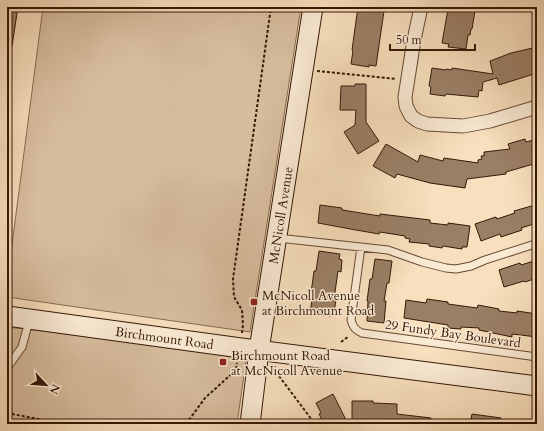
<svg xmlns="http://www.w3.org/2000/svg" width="544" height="431" font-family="Cardo,serif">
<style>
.green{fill:#d7bd9e;stroke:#866a52}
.building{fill:#9a7f65;stroke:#341806}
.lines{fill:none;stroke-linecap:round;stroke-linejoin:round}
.service-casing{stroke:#654a34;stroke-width:9}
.minor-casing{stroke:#654a34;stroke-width:15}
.secondary-casing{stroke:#341806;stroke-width:21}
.path{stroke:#341806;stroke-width:2;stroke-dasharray:3 2;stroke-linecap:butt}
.service{stroke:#faead4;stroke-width:7}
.minor{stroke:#faead4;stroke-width:13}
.secondary{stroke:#faead4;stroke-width:19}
.poi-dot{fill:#8f2418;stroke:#faead4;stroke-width:1.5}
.labels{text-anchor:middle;stroke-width:3;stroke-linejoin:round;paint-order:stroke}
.street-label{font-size:13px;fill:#341806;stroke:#faead4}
.poi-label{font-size:13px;fill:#341806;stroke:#faead4;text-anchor:start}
</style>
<rect width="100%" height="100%" fill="#f8dfbd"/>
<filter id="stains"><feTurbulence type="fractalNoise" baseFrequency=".005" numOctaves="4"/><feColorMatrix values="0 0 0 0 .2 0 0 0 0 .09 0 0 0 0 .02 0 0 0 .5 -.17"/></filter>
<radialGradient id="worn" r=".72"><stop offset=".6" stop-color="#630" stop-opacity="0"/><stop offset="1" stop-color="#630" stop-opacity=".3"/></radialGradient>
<path class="green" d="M 43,7 L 301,7 L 250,332 L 7,297 L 7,283 Z
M 7,327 L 247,354 L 237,424 L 7,424 Z"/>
<path class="building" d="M 7,7 L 18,7 L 12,46 L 7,46 Z
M 358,7 L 379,7 L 379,10 L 384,11 L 376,66 L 369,65 L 369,67 L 351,64 L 353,51 L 352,50 Z
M 454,7 L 468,7 L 468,10 L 475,11 L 472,29 L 471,29 L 470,35 L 468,35 L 466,49 L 448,47 L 449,44 L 442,43 L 448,9 L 453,10 Z
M 537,47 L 537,73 L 499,85 L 497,78 L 483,82 L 482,91 L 479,90 L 478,97 L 446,94 L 445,96 L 430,94 L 431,87 L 429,86 L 432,68 L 446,70 L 446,69 L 452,70 L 452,68 L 493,74 L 490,61 L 511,53 Z
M 355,84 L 366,84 L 366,122 L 379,141 L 358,154 L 344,132 L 355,125 L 356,110 L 340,110 L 341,86 L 355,86 Z
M 525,139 L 526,142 L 537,139 L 537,163 L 506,172 L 506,174 L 467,179 L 465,188 L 430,183 L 397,174 L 395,178 L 373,166 L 386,144 L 418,162 L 420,155 L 443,161 L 444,158 L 478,163 L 478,160 L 482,159 L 481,156 L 484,156 L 484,152 L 510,149 L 508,144 Z
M 320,205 L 342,208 L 342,210 L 380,216 L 380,214 L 430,220 L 430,223 L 448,225 L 448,223 L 470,226 L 467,247 L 462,247 L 462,249 L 443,246 L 442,248 L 429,246 L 429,244 L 409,242 L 410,239 L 405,238 L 405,236 L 380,232 L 379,234 L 356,230 L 318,223 Z
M 535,205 L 537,210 L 537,223 L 521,228 L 522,230 L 501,237 L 500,234 L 481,241 L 475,224 L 496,217 L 497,219 L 515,213 L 514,211 Z
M 319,251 L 340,254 L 339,259 L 342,260 L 341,272 L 338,271 L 334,299 L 336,300 L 334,312 L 331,312 L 331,316 L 310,313 L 313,293 L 311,293 L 314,271 L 316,271 Z
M 375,259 L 392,261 L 389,283 L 387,283 L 384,301 L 386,301 L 384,323 L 367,321 L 368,301 L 367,301 L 370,279 L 372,279 Z
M 537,260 L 537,278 L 525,282 L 524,281 L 504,287 L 499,270 L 520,263 L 521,265 Z
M 427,299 L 448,302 L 448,304 L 477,308 L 478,305 L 499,309 L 499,311 L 517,313 L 517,311 L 537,314 L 537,337 L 512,334 L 512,337 L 479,330 L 479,328 L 461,327 L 461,329 L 448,328 L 448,325 L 404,318 L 406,300 L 426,303 Z
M 333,394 L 348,424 L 324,424 L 319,414 L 321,413 L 316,403 Z
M 352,401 L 373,401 L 373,403 L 397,404 L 397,414 L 431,418 L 431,424 L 352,424 Z
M 472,414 L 501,418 L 501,424 L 470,424 Z"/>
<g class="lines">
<g class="service-casing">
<path id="service" d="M 278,238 L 388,250 L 422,262 L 446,268 L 456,269 L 471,266 L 485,260 L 532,245 L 537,245
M 361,247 L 351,320 C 353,327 355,330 362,333 L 537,357
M 7,368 L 22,347 L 29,321"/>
</g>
<g class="minor-casing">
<path id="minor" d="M 421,7 L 414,40 L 405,97 L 406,106 L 411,116 L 418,121 L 427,124 L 463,126 L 490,121 L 537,107"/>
</g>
<g class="secondary-casing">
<g id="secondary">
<path id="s1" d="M 7,316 L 241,348 L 537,386"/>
<path id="s2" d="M 250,424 L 259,350 L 313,7"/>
</g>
</g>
<path class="path" d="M 317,71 L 396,79
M 242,333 L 243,325 L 242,310 L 234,297 L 233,279 L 271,7
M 341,342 L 349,336
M 279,376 L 315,424
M 7,413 L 49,421 L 55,424
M 186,424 L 205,398 L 236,370 L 237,363"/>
<use href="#service" class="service"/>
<use href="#minor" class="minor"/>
<use href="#secondary" class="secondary"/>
</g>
<g class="poi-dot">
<rect x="250" y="298" width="8" height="8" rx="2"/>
<rect x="219" y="358" width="8" height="8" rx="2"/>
</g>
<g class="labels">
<g class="street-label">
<text dy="5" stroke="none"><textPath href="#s2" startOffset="211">McNicoll Avenue</textPath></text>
<text transform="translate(453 333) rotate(8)" y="5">29 Fundy Bay Boulevard</text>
<text dy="5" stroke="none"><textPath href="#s1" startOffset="159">Birchmount Road</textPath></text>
</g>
<g class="poi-label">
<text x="262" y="300">McNicoll Avenue<tspan x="262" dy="15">at Birchmount Road</tspan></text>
<text x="231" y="360">Birchmount Road<tspan x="231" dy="15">at McNicoll Avenue</tspan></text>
</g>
</g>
<rect width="544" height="431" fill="none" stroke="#f8dfbd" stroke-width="24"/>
<rect x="8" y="8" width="528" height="415" fill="none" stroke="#341806" stroke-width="2"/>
<rect x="12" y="12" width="520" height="407" fill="none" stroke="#341806"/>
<g transform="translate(46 385) rotate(116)" stroke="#faead4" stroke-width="3" paint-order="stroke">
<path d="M0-3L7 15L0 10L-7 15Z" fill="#341806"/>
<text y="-6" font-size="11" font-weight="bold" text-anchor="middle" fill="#341806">N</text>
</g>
<path d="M390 44v6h85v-6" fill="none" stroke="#341806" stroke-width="2"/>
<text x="396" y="44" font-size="12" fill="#341806" stroke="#faead4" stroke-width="3" paint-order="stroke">50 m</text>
<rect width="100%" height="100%" filter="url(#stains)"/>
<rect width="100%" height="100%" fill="url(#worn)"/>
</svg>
